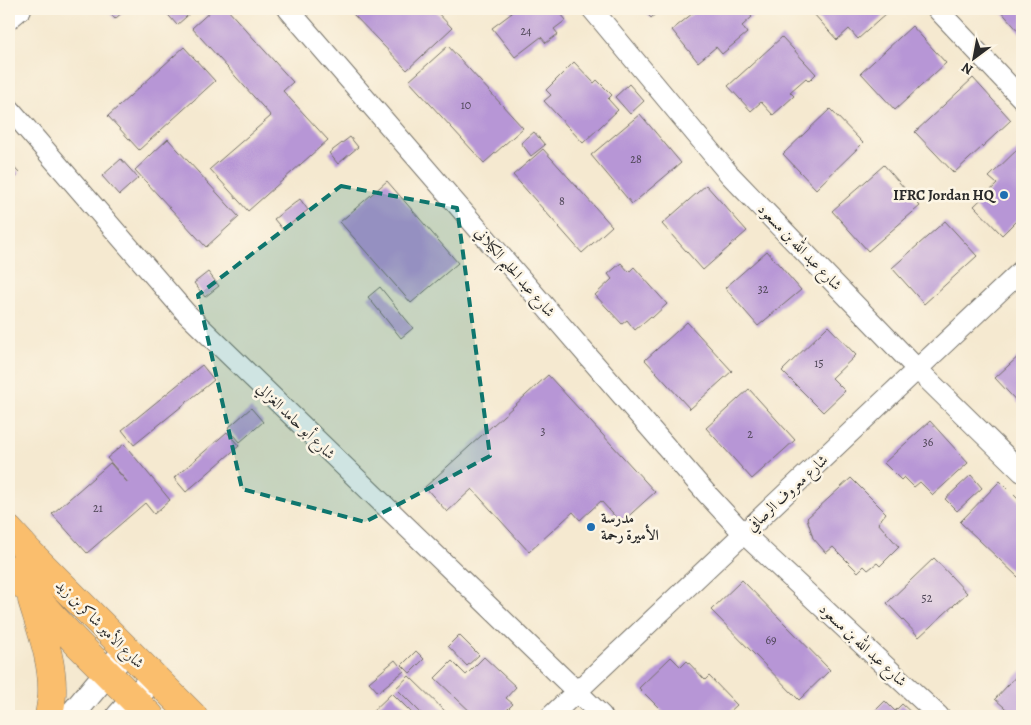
<svg xmlns="http://www.w3.org/2000/svg" width="1031" height="725" font-family="Alegreya,Amiri,serif">
<style>
.building{fill:#b796d6}
.lines{fill:none;stroke-linecap:round;stroke-linejoin:round}
.minor-casing{stroke:#726e65;stroke-width:22}
.tertiary-casing{stroke:#726e65;stroke-width:27}
.primary-casing{stroke:#726e65;stroke-width:29}
.minor{stroke:#fff;stroke-width:20}
.tertiary{stroke:#fff;stroke-width:25}
.primary{stroke:#fabe6d;stroke-width:28}
.marked{fill:#0f766e;fill-opacity:0.2;stroke:#0f766e;stroke-width:4;stroke-dasharray:10 6;stroke-linejoin:round}
.poi-dot{fill:#1f6fb2;stroke:#fcf5e5;stroke-width:2}
.labels{text-anchor:middle;stroke-width:5;stroke-linejoin:round;paint-order:stroke}
.number-label{font-size:12px;fill:#4e4656}
.poi-label{font-size:15px;font-weight:bold;fill:#2b2b2b;stroke:#fcf5e5;text-anchor:end}
.street-label{font-size:15px;fill:#2b2b2b;stroke:#fcf5e5}
</style>
<rect width="100%" height="100%" fill="#fcf5e5"/>
<filter id="ink" filterUnits="userSpaceOnUse"><feTurbulence type="fractalNoise" baseFrequency=".02" numOctaves="2"/><feDisplacementMap in="SourceGraphic" scale="10" xChannelSelector="R" yChannelSelector="G"/><feConvolveMatrix kernelMatrix="1 2 1 2 8 2 1 2 1" color-interpolation-filters="sRGB"/></filter>
<filter id="wash" filterUnits="userSpaceOnUse"><feTurbulence type="fractalNoise" baseFrequency=".0096" numOctaves="4" result="noise"/><feDisplacementMap in="SourceGraphic" scale="20" xChannelSelector="R" yChannelSelector="G"/><feGaussianBlur stdDeviation="1.12" result="paint"/><feColorMatrix in="noise" values="0 0 0 0 0 0 0 0 0 0 0 0 0 0 0 0 0 1.4 0 .05"/><feComposite in="paint" operator="in"/></filter>
<g filter="url(#wash)">
<rect width="100%" height="100%" fill="#f5e9d0"/>
<g id="blocks">
<path class="building" d="M 106,9 L 126,9 L 115,19 Z
M 163,9 L 195,9 L 177,25 Z
M 213,9 L 227,9 L 293,82 L 283,91 L 328,140 L 248,211 L 210,169 L 271,116 L 192,28 Z
M 356,9 L 434,9 L 452,28 L 407,70 L 352,13 Z
M 509,9 L 557,9 L 566,20 L 554,29 L 558,34 L 546,43 L 541,37 L 515,57 L 492,28 L 512,13 Z
M 643,9 L 661,9 L 651,18 Z
M 698,9 L 745,9 L 752,17 L 742,26 L 747,33 L 722,54 L 716,47 L 698,62 L 672,30 Z
M 818,9 L 883,9 L 887,13 L 858,39 L 849,29 L 837,40 L 813,13 Z
M 999,9 L 1022,9 L 1022,31 L 1020,33 Z
M 912,26 L 946,63 L 895,110 L 861,73 Z
M 782,37 L 816,74 L 809,81 L 806,78 L 790,92 L 794,96 L 773,115 L 761,102 L 751,111 L 728,86 Z
M 448,46 L 523,128 L 484,163 L 409,81 Z
M 184,47 L 215,81 L 139,150 L 108,116 Z
M 574,62 L 594,83 L 597,80 L 612,95 L 608,99 L 618,110 L 583,143 L 544,101 L 551,95 L 546,90 Z
M 973,78 L 1011,120 L 954,173 L 915,132 Z
M 629,84 L 644,101 L 630,114 L 615,97 Z
M 830,109 L 863,143 L 816,189 L 783,154 Z
M 640,114 L 681,163 L 632,204 L 591,155 Z
M 534,132 L 545,145 L 531,156 L 521,143 Z
M 350,137 L 358,147 L 338,164 L 329,153 Z
M 168,139 L 239,217 L 206,247 L 135,170 Z
M 1022,145 L 1022,215 L 1002,235 L 974,206 L 997,184 L 989,177 Z
M 543,149 L 612,226 L 582,253 L 513,175 Z
M 121,159 L 138,178 L 119,195 L 102,176 Z
M 9,162 L 19,173 L 9,183 Z
M 884,165 L 920,206 L 868,251 L 832,211 Z
M 387,181 L 458,263 L 411,303 L 340,222 Z
M 706,185 L 747,231 L 703,270 L 662,224 Z
M 300,199 L 308,210 L 283,230 L 274,219 Z
M 945,221 L 977,256 L 924,304 L 892,268 Z
M 767,251 L 801,290 L 758,326 L 725,288 Z
M 621,263 L 629,272 L 634,267 L 667,304 L 652,318 L 651,316 L 635,330 L 627,320 L 622,324 L 595,295 L 612,279 L 608,274 Z
M 208,272 L 219,286 L 205,297 L 194,283 Z
M 380,287 L 413,328 L 401,338 L 368,297 Z
M 687,322 L 732,371 L 690,409 L 645,360 Z
M 828,326 L 856,355 L 832,378 L 845,391 L 823,412 L 782,371 Z
M 1022,353 L 1022,407 L 995,378 Z
M 202,365 L 214,380 L 134,445 L 122,430 Z
M 548,375 L 655,492 L 621,523 L 601,501 L 580,520 L 573,512 L 529,552 L 472,489 L 447,512 L 425,487 Z
M 749,389 L 795,440 L 752,479 L 706,428 Z
M 251,408 L 263,422 L 240,442 L 228,428 Z
M 930,421 L 968,463 L 933,495 L 920,482 L 914,487 L 904,477 L 901,480 L 884,463 Z
M 227,432 L 239,446 L 186,492 L 174,478 Z
M 124,444 L 170,500 L 154,514 L 145,503 L 87,553 L 52,514 L 110,463 L 128,483 L 107,458 Z
M 971,475 L 982,488 L 957,511 L 945,499 Z
M 851,478 L 886,513 L 878,523 L 899,547 L 880,566 L 877,563 L 868,570 L 864,566 L 858,572 L 833,547 L 826,553 L 813,538 L 807,518 Z
M 1000,481 L 1022,503 L 1022,573 L 1018,577 L 960,522 Z
M 934,558 L 967,593 L 919,637 L 887,603 Z
M 742,580 L 830,670 L 799,700 L 711,610 Z
M 459,635 L 479,655 L 467,666 L 448,646 Z
M 416,651 L 424,659 L 410,673 L 402,665 Z
M 484,657 L 516,687 L 506,698 L 513,704 L 501,716 L 496,716 L 491,712 L 488,716 L 475,716 L 435,678 L 452,661 L 466,675 Z
M 671,657 L 681,667 L 687,661 L 705,680 L 709,676 L 737,705 L 725,716 L 667,716 L 639,688 Z
M 395,660 L 404,671 L 378,692 L 369,682 Z
M 1022,670 L 1022,716 L 1014,716 L 995,699 Z
M 409,676 L 450,716 L 424,716 L 396,688 Z
M 392,693 L 415,716 L 368,716 Z
M 885,701 L 895,711 L 902,704 L 915,716 L 870,716 Z"/>
</g>
</g>
<g filter="url(#ink)">
<use href="#blocks" fill-opacity="0" stroke="#726e65" stroke-width="1"/>
<g class="lines">
<g class="minor-casing">
<path id="minor" d="M 288,9 L 707,494 L 744,534 L 939,716
M 592,9 L 730,175 L 918,370 L 1022,472
M 937,9 L 1022,99
M 9,19 L 21,9
M 9,108 L 186,313 L 602,716
M 551,716 L 1022,270"/>
</g>
<g class="tertiary-casing">
<path id="tertiary" d="M 71,716 L 126,650
M 119,716 L 154,677"/>
</g>
<g class="primary-casing">
<path id="primary" d="M 9,530 L 28,551 L 193,716
M 9,569 L 76,642 L 150,716
M 32,600 C 41,630 53,661 52,693 C 52,700 50,708 49,716"/>
</g>
<use href="#minor" class="minor"/>
<use href="#tertiary" class="tertiary"/>
<use href="#primary" class="primary"/>
</g>
</g>
<path class="marked" d="M 341,186 L 457,208 L 490,456 L 365,522 L 242,489 L 198,295 Z"/>
<g class="poi-dot">
<circle cx="1004" cy="195" r="5"/>
<circle cx="591" cy="527" r="5"/>
</g>
<g class="labels">
<g class="number-label">
<text x="526" y="35">24</text>
<text x="466" y="109">10</text>
<text x="636" y="163">28</text>
<text x="562" y="205">8</text>
<text x="763" y="293">32</text>
<text x="819" y="367">15</text>
<text x="543" y="435">3</text>
<text x="750" y="438">2</text>
<text x="928" y="446">36</text>
<text x="98" y="512">21</text>
<text x="927" y="602">52</text>
<text x="771" y="644">69</text>
</g>
<g class="poi-label">
<text x="994" y="200">IFRC Jordan HQ</text>
<text x="601" y="523" text-anchor="start">مدرسة<tspan x="601" dy="17">الأميرة رحمة</tspan></text>
</g>
<g class="street-label">
<text transform="translate(800 247) rotate(46)" y="5">شارع عبد الله بن مسعود</text>
<text transform="translate(515 272) rotate(49)" y="5">شارع عبد الحليم الكيلاني</text>
<text transform="translate(296 421) rotate(44)" y="5">شارع أبو حامد الغزالي</text>
<text transform="translate(787 493) rotate(-43)" y="5">شارع معروف الرصافي</text>
<text transform="translate(100 624) rotate(45)" y="5">شارع الأمير شاكر بن زيد</text>
<text transform="translate(863 645) rotate(43)" y="5">شارع عبد الله بن مسعود</text>
</g>
</g>
<rect width="1031" height="725" fill="none" stroke="#fcf5e5" stroke-width="30"/>
<g transform="translate(974 58) rotate(212)" stroke="#fcf5e5" stroke-width="4" paint-order="stroke">
<path d="M0-4L9 19L0 12L-9 19Z" fill="#2b2b2b"/>
<text y="-8" font-size="14" font-weight="bold" text-anchor="middle" fill="#2b2b2b">N</text>
</g>
</svg>
